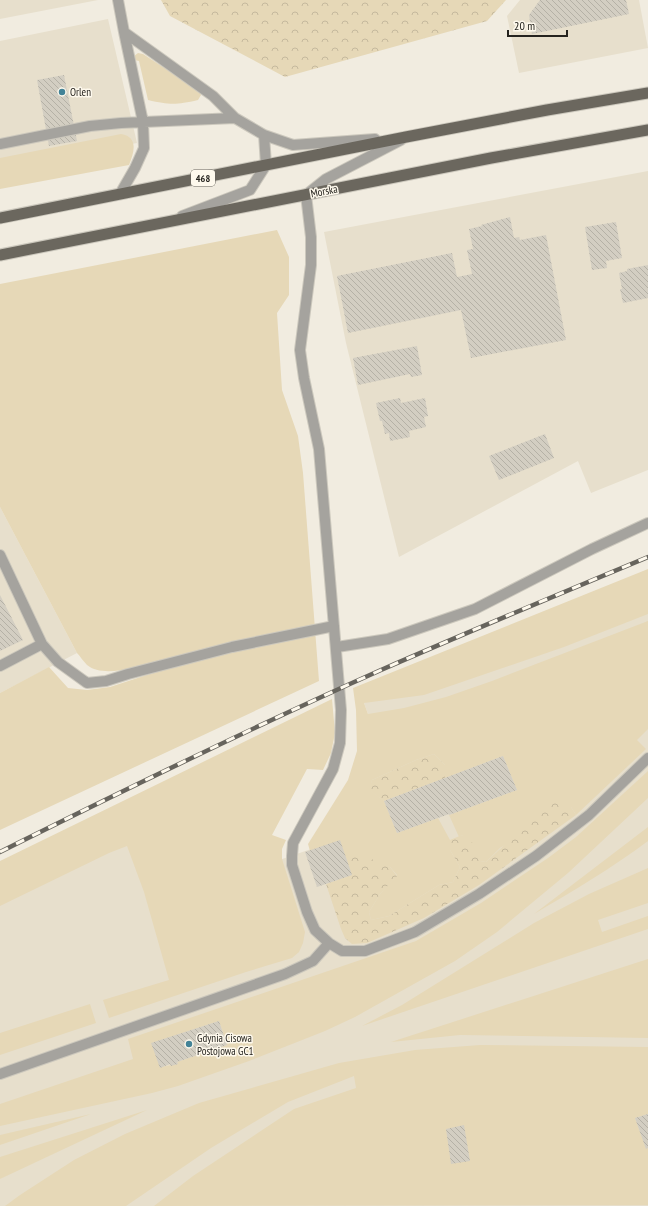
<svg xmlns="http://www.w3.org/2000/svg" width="648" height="1206" font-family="'PT Sans Narrow',sans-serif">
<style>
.built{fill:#e7dfcc}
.green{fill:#e6d8b7;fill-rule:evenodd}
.forest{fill:url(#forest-crowns)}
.building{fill:url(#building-back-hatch)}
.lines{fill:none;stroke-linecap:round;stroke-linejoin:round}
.service-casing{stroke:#ccc8bd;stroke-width:12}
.primary-casing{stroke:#ccc8bd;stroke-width:13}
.service{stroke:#a5a39e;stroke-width:10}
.primary{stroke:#6b675e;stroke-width:11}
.rail-casing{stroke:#67645d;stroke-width:4.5}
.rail{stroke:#fef9ed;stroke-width:3;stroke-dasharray:9;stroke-linecap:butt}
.poi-dot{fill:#438397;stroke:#fef9ed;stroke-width:1.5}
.labels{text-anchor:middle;stroke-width:3;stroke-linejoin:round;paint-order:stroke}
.shield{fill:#fef9ed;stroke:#66635c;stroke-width:1}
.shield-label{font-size:10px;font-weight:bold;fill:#25231e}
.poi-label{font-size:11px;fill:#25231e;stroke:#fef9ed;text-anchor:start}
.street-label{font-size:11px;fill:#25231e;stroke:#fef9ed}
</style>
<defs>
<pattern id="forest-crowns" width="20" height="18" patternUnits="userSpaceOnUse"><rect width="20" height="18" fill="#e6d8b7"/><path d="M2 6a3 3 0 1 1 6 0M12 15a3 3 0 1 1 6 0" fill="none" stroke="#c5b99d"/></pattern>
<pattern id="building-back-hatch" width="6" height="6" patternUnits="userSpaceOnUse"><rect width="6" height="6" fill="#d3cec2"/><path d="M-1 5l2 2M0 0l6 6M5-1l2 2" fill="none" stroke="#b5b1a6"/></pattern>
</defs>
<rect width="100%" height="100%" fill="#f1ece0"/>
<path class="built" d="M 0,0 L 98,0 L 0,19 Z
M 520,0 L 639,0 L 648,48 L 519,73 L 507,16 Z
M 108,19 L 137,143 L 0,169 L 0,41 Z
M 648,171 L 648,470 L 591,493 L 578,461 L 399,557 L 346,343 L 324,232 Z
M 0,507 L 77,653 L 0,693 Z
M 648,583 L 648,1206 L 0,1206 L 0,879 L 201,780 L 230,877 L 317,847 L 381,749 L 364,703 Z"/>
<path class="green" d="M 138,53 L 143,54 L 192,86 L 199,91 L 201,95 L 198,100 C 176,105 170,105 148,100 L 139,61 L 134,60 L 134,56 Z
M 121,134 C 139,137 134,153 129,165 L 0,189 L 0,158 Z
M 277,230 L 289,257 L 289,295 L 277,313 L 282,390 L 298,436 L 303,473 L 319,681 L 0,830 L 0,693 L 49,667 L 68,688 L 87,690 L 110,687 L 156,672 L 153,663 C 135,667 103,678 87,665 C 83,661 80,656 77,653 L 0,507 L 0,284 Z
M 648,569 L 648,614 L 564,647 L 424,695 L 364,703 L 368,714 L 404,708 L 446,697 L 492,681 L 648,621 L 648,729 L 637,740 L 646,749 L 576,815 L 571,807 L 500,848 L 486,862 L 480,861 L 462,835 L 459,837 L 449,815 L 517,790 L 503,756 L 445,778 L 445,765 L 434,754 L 416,760 L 372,780 L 370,790 L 384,801 L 397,833 L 438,818 L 450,840 L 450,850 L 460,867 L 453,882 L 439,885 L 389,916 L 371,920 L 369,912 L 380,894 L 397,875 L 390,867 L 310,851 L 308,844 L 348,780 L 357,751 L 356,710 L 353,688 Z
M 332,699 L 335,733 L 331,753 L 323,770 L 307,769 L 272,835 L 286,840 L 282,849 L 282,859 L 305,932 L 303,943 L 299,952 L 292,958 L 246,972 L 109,1018 L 103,1000 L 169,980 L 144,892 L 127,846 L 109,853 L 0,906 L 0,861 Z
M 648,771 L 648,798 L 568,873 L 497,932 L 455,961 L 355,1017 L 325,1031 L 249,1061 L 178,1086 L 152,1093 L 0,1126 L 0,1104 L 133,1059 L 128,1039 L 416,941 L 481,903 L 548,858 L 576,837 ZM 219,1021 L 227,1045 L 177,1062 L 178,1064 L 160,1067 L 152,1043 Z
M 648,827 L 648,841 C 612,868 573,891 534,914 Z
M 648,868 L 648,903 L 598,920 L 602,932 L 648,916 L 648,929 L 362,1026 L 402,1005 L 534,923 L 589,894 Z
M 648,959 L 648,1038 L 460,1035 L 391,1042 Z
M 90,1004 L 96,1023 L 0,1055 L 0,1033 Z
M 480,1045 L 648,1047 L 648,1114 L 635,1118 L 646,1148 L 648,1148 L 648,1205 L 154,1206 L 193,1176 L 294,1109 L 356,1088 L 354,1076 L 288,1102 L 211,1148 L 126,1206 L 5,1206 L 20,1195 L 74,1160 L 125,1134 L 199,1103 L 339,1063 L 415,1050 Z
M 147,1110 L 0,1179 L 0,1157 Z
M 91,1114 L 0,1145 L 0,1135 Z"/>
<path class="forest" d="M 161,0 L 506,0 L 487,21 L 285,77 L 170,16 Z
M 434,754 L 445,765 L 445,778 L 384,801 L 369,790 L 372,780 L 416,760 Z
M 559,799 L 571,807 L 576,815 L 479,885 L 424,918 L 367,943 L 352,944 L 345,938 L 341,929 L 326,884 L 351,875 L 346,858 L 362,855 L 390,867 L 397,876 L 380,894 L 369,912 L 371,920 L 389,916 L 439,885 L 453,882 L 460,867 L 450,850 L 450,840 L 462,835 L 474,844 L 480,861 L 486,862 L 551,802 Z"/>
<path class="building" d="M 540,0 L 626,0 L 629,14 L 532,34 L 529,15 Z
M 64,75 L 77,141 L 49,146 L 37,80 Z
M 510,217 L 514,238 L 519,237 L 520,240 L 546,235 L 566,340 L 471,358 L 461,310 L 348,333 L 337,276 L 452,253 L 457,277 L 472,274 L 467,250 L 473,249 L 469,229 L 482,226 L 481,225 Z
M 616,222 L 622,258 L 606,261 L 607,268 L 592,270 L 585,227 Z
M 648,265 L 648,298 L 623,303 L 620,289 L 622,289 L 619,273 L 627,271 L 627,269 Z
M 417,346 L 422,375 L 411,377 L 410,374 L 358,385 L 353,358 Z
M 400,398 L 401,403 L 425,398 L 428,416 L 424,417 L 426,427 L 409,431 L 410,437 L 390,441 L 389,433 L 385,434 L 382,421 L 380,421 L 376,403 Z
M 545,434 L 554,458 L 499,480 L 489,456 Z
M 0,595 L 23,640 L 0,651 Z
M 503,756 L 517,790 L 449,815 L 449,814 L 397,833 L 384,801 Z
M 340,840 L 352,875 L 317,887 L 305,852 Z
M 219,1021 L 227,1045 L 177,1062 L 178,1064 L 171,1066 L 170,1064 L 160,1068 L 151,1043 Z
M 648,1114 L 648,1148 L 646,1149 L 635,1118 Z
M 464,1125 L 470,1161 L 451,1164 L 446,1129 Z"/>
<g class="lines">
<g class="service-casing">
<path id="service" d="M 118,0 L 124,32 L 213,96 L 235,118 L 264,135 L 293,145 L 375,139
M 401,140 L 326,179 L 306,195 L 311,237 L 311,265 L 300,350 L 304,378 L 319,449 L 341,710 L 340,743 L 333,769 L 293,843 L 292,856 L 292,865 L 307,912 L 315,930 L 329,943 L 342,951 L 365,951 L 415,932 L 479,894 L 536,856 L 589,815 L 648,758
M 0,144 L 90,126 L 121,123 L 235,118
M 120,194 L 135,168 L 144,148 L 143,122 L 124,32
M 182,216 L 250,190 L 266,165 L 264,135
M 0,555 L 42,644 L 58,662 L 87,683 L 106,681 L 128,674 L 232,647 L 334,626
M 337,647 L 388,639 L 475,609 L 592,549 L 648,523
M 0,666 L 42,644
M 0,1074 L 285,974 L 313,961 L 329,943"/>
</g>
<g class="primary-casing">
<path id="primary" d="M 0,218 L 406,137 L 547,110 L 648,93
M 0,255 L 491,158 L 648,130"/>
</g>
<use href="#service" class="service"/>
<use href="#primary" class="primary"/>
<g class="rail-casing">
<path id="rail" d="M 0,852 C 126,789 253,727 381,670 C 470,631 559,594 648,557"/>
</g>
<use href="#rail" class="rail"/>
</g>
<g class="poi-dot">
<circle cx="62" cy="92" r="4"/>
<circle cx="189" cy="1044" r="4"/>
</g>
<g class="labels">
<rect class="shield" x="191" y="170" width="24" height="16" rx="3"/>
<g class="shield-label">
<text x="203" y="182">468</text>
</g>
<g class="poi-label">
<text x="70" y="96">Orlen</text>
<text x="197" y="1042">Gdynia Cisowa<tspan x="197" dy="13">Postojowa GC1</tspan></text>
</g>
<g class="street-label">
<text transform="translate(324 191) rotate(-11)" y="4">Morska</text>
</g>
</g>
<path d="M508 30v6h59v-6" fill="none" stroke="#25231e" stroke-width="2"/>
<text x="514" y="30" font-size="12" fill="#25231e" stroke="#fef9ed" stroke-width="3" paint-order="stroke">20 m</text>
</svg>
